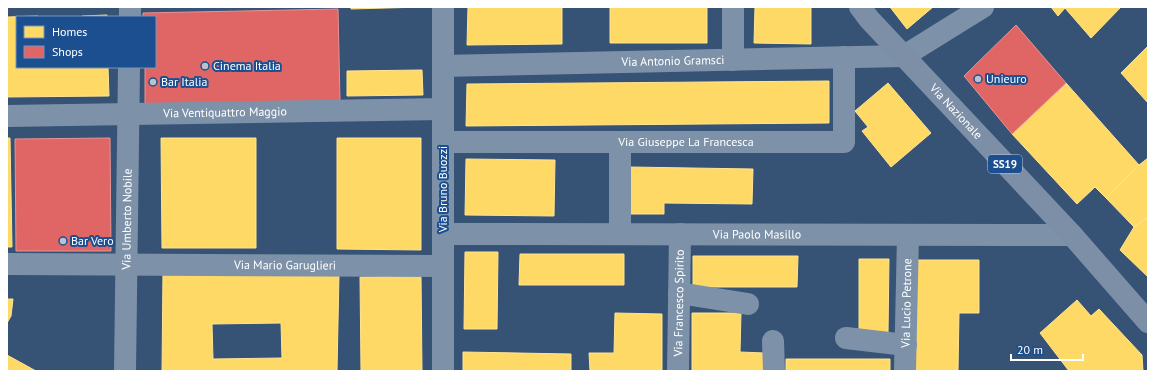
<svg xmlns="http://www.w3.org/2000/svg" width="1155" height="378" font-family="'PT Sans',sans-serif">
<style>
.homes{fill:#ffd966;stroke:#ffe494;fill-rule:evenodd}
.shops{fill:#e06666;stroke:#e99494}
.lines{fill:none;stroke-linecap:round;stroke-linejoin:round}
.minor{stroke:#7d92a8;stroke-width:22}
.major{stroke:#7d8ea7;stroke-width:22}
.poi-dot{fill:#b9c2ce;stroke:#1b4f8f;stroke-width:1.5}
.labels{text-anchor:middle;stroke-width:4;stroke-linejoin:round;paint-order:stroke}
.shield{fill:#1b4f8f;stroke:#bbcadd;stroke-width:1}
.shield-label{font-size:11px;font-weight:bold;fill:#fff}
.street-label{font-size:12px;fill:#fff;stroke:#1b4f8f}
.poi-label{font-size:12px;fill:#fff;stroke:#1b4f8f;text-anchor:start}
</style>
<rect width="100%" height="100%" fill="#365274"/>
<path class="homes" d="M 351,7 L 422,7 L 351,9 Z
M 468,7 L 562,7 L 562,44 L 467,45 Z
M 610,7 L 707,7 L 707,43 L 610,43 Z
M 755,7 L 811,7 L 811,44 L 754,43 Z
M 890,7 L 933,7 L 907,29 Z
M 1051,7 L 1121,7 L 1091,38 L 1065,8 L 1058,16 Z
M 107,15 L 107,17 L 82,17 L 82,16 Z
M 38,16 L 38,17 L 17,17 L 17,67 L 108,67 L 109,96 L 7,97 L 7,17 Z
M 1148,46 L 1148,103 L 1121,73 Z
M 422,70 L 423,95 L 347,96 L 347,71 Z
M 829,81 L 829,123 L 466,126 L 467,84 Z
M 888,83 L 931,133 L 891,167 L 862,131 L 868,127 L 855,111 Z
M 1066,83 L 1139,165 L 1106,198 L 1095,187 L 1077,204 L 1012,134 Z
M 7,138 L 10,138 L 12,247 L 7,247 Z
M 161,138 L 256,138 L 256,248 L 162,248 Z
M 337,138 L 421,138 L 421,250 L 337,249 Z
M 1148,158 L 1148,217 L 1134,227 L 1106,198 L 1139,165 Z
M 466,159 L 555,160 L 554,216 L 465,215 Z
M 630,167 L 753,169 L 752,204 L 664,203 L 664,214 L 629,214 Z
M 1148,217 L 1148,277 L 1120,250 L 1134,227 Z
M 465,252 L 498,252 L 497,329 L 464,329 Z
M 520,254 L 624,254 L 624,285 L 519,285 Z
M 693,256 L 798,256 L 797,287 L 693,287 Z
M 859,259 L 889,259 L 888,334 L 859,334 Z
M 916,260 L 979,260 L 979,313 L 959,313 L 958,371 L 914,371 Z
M 163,271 L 339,274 L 337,371 L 162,371 ZM 281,323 L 282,358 L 213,359 L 212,324 Z
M 421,276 L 422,371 L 361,371 L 360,277 Z
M 7,299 L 13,299 L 11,316 L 7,323 Z
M 1077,300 L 1091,316 L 1099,309 L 1142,355 L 1143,371 L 1069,371 L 1040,333 Z
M 615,313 L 662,314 L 662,371 L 590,371 L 589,353 L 614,353 Z
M 692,313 L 741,313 L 740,352 L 765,353 L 764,371 L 692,371 Z
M 463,352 L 571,354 L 571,371 L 463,371 Z
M 7,355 L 36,371 L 7,371 Z
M 786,359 L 890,359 L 890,371 L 786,371 Z"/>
<path class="shops" d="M 338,9 L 340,102 L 145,106 L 145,67 L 155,67 L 155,17 L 143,17 L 143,13 Z
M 1016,25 L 1066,83 L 1012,134 L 964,76 Z
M 110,138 L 111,251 L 16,251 L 15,139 Z"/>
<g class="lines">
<g class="minor">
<path d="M 443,7 L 443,371"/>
<path d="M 130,17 L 130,7"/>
<path d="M 733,60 L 733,7"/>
<path id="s1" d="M 443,66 L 904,56 L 983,7"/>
<path id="s2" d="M 7,116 L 443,109"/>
<path id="s3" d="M 443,142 L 844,142 L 844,57"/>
<path d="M 620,142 L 620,234"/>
<path id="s4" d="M 443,234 L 1072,235"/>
<path id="s5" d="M 7,264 L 443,266"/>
<path d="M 679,293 L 748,304"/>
<path d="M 846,338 L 906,345"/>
<path d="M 773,341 L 774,371"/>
<path id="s6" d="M 125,371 L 129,67"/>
<path id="s7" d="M 678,371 L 680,234"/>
<path id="s8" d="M 905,371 L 908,235"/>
</g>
<path class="major" id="s9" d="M 860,7 L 869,19 L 1072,235 L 1148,322"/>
</g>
<g class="poi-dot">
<circle cx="205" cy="66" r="4"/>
<circle cx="978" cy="79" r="4"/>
<circle cx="153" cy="82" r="4"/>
<circle cx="63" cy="241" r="4"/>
</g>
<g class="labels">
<rect class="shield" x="988" y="155" width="34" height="18" rx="3"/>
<g class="shield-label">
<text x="1005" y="168">SS19</text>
</g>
<g class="street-label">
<text dy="4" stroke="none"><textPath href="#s1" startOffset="230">Via Antonio Gramsci</textPath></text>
<text dy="4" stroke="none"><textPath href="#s9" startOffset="142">Via Nazionale</textPath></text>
<text dy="4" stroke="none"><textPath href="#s2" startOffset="218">Via Ventiquattro Maggio</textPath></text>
<text dy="4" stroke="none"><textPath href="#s3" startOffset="243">Via Giuseppe La Francesca</textPath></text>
<text transform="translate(443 189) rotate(-90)" y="4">Via Bruno Buozzi</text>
<text dy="4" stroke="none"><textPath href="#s6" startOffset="152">Via Umberto Nobile</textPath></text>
<text dy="4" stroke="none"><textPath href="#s4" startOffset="314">Via Paolo Masillo</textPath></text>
<text dy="4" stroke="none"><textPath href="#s5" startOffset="278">Via Mario Garuglieri</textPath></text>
<text dy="4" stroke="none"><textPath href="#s7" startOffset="68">Via Francesco Spirito</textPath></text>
<text dy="4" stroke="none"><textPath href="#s8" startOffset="68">Via Lucio Petrone</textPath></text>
</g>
<g class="poi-label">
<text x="213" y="70">Cinema Italia</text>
<text x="986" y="83">Unieuro</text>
<text x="161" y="86">Bar Italia</text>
<text x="71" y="245">Bar Vero</text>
</g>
</g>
<rect width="1155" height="378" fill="none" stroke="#ffffff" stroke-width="16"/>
<rect x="16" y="16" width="140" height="52" fill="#1b4f8f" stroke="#7695bc"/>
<rect x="24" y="26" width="20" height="12" fill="#ffd966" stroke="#7695bc"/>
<text x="52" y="36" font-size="12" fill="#ffffff">Homes</text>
<rect x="24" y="46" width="20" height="12" fill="#e06666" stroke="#7695bc"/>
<text x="52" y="56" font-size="12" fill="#ffffff">Shops</text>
<path d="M1011 354v6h72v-6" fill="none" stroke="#ffffff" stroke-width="2"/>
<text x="1017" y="354" font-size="12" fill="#ffffff" stroke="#1b4f8f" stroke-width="3" paint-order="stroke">20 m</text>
</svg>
